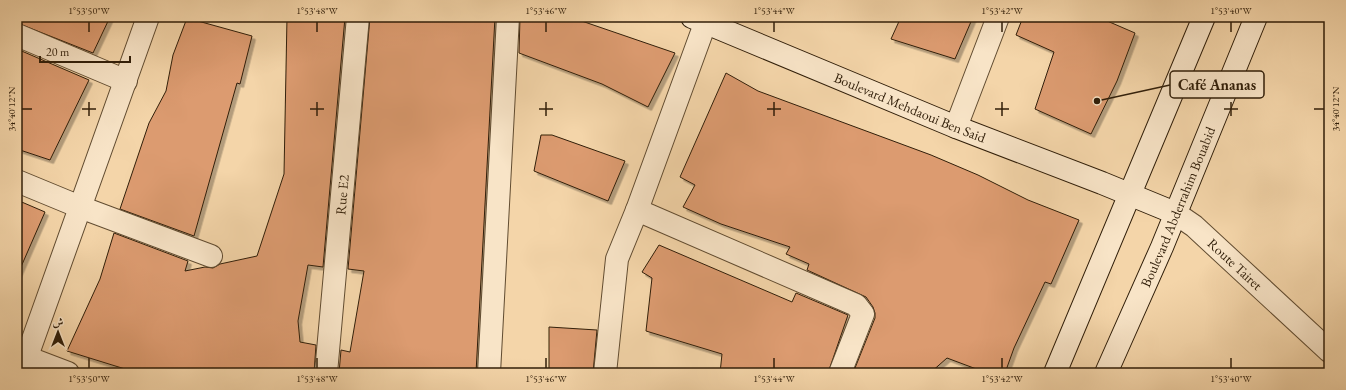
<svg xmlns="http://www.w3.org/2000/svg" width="1346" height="390" font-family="'EB Garamond',Amiri,serif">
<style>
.building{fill:#dc9b6f;stroke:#301e09;filter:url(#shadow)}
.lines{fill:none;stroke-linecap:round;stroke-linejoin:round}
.street-casing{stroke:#614c31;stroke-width:24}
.secondary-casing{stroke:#301e09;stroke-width:24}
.street{stroke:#f8e4c7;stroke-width:22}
.secondary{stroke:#f8e4c7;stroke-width:22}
.ticks{fill:none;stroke:#301e09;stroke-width:1.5}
.labels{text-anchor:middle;stroke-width:4;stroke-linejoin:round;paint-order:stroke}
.street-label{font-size:14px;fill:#301e09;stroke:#f8e4c7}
.leader{fill:none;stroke:#301e09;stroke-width:1.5}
.callout-dot{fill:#301e09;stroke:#f8e4c7;stroke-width:1.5}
.callout{fill:#f8e4c7;stroke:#301e09;stroke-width:1.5}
.callout-label{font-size:15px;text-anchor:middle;font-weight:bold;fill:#301e09}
.neatline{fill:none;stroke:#301e09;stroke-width:1.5}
.ticks-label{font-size:10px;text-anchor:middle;fill:#301e09}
</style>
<defs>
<filter id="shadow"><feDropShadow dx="3.5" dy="3.5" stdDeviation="0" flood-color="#0004"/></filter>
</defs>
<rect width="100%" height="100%" fill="#f4d5a9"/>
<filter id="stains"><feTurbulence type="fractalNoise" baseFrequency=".005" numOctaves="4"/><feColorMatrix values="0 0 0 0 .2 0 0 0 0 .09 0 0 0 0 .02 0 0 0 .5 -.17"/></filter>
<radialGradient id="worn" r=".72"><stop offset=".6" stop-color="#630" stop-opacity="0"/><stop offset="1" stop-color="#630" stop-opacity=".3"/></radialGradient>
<path class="building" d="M 17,17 L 110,17 L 93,53 L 17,23 Z
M 287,17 L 345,17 L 323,267 L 308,265 L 298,321 L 300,342 L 316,345 L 314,373 L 138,373 L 67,351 L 100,279 L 114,233 L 188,261 L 185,271 L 205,267 L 213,268 L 220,264 L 257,256 L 284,174 Z
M 370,17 L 495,17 L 476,373 L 339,373 L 341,350 L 350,352 L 364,271 L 348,269 Z
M 520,17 L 570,17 L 675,53 L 648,107 L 602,84 L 519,53 Z
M 901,17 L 973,17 L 955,59 L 891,39 Z
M 1023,17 L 1098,17 L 1135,33 L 1117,81 L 1091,134 L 1035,109 L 1054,52 L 1016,35 Z
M 187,18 L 252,36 L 240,84 L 237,83 L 194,236 L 120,209 L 149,123 L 166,91 L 173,55 Z
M 17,49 L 89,80 L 50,160 L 17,149 Z
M 726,73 L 758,91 L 931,155 L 978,175 L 1028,200 L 1079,220 L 1051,284 L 1045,282 L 1014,348 L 1005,373 L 987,373 L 947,358 L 930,373 L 853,373 L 875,318 L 875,313 L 873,307 L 866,297 L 807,270 L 809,264 L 786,254 L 790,247 L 721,224 L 683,207 L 695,185 L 680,177 Z
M 541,135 L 552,135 L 625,161 L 608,201 L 534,171 Z
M 17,200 L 45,212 L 17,276 Z
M 659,245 L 792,302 L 796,293 L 848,315 L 828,373 L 720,373 L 722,354 L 646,331 L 652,278 L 642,272 Z
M 549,327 L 597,330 L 593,373 L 549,373 Z"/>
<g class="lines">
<g class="street-casing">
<g id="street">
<path d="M 17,35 L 126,81"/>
<path d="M 956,127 L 998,17"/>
<path d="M 17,181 L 80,207 L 211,256"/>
<path d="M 637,210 L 856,305 L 863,314 L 840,373"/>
<path id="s1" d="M 1175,213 L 1194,226 L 1329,351"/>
<path d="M 26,357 L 68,373"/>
<path d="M 21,373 L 148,17"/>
<path id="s2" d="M 326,373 L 358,17"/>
<path d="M 489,373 L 508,17"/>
<path d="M 605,373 L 617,259 L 637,210 L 706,21"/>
</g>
</g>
<g class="secondary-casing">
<g id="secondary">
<path id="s3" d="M 692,17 L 956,127 L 1102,183 L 1175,213"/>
<path d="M 1055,373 L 1204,17"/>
<path id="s4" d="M 1106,373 L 1162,247 L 1256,17"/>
</g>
</g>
<use href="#street" class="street"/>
<use href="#secondary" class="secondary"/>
</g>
<path class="ticks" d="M 89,22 L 89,32M 317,22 L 317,32M 546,22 L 546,32M 774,22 L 774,32M 1002,22 L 1002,32M 1231,22 L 1231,32M 89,102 L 89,116M 317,102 L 317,116M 546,102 L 546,116M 774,102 L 774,116M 1002,102 L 1002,116M 1231,102 L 1231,116M 22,109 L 32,109M 82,109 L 96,109M 310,109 L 324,109M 539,109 L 553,109M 767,109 L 781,109M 995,109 L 1009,109M 1224,109 L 1238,109M 1314,109 L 1324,109M 89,358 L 89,368M 317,358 L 317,368M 546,358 L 546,368M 774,358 L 774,368M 1002,358 L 1002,368M 1231,358 L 1231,368"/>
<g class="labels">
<g class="street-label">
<text dy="5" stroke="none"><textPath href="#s3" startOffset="236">Boulevard Mehdaoui Ben Said</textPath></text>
<text dy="5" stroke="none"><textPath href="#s2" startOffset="179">Rue E2</textPath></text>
<text dy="5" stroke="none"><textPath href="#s4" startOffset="181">Boulevard Abderrahim Bouabid</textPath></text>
<text dy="5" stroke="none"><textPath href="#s1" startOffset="79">Route Tairet</textPath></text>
</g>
</g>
<path class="leader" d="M1097 101L1170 85"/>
<circle class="callout-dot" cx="1097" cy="101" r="4"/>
<rect class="callout" x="1170" y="71" width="94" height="27" rx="4"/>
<g class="callout-label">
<text x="1217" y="90">Café Ananas</text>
</g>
<rect width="1346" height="390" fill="none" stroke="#f4d5a9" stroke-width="44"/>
<g transform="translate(58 332)" stroke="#f8e4c7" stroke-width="3" paint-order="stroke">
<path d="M0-3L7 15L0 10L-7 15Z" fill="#301e09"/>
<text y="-6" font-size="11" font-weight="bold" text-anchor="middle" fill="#301e09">ش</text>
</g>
<path d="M40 56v6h90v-6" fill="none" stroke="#301e09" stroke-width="2"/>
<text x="46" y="56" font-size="12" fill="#301e09" stroke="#f8e4c7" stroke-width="3" paint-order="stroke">20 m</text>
<rect x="22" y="22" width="1302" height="346" class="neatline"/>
<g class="ticks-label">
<text x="89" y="14">1°53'50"W</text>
<text x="317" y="14">1°53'48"W</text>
<text x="546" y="14">1°53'46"W</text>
<text x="774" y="14">1°53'44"W</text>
<text x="1002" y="14">1°53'42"W</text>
<text x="1231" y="14">1°53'40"W</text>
<text transform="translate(11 109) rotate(-90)" y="4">34°40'12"N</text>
<text transform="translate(1335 109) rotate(-90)" y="4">34°40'12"N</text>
<text x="89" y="382">1°53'50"W</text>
<text x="317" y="382">1°53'48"W</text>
<text x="546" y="382">1°53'46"W</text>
<text x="774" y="382">1°53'44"W</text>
<text x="1002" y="382">1°53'42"W</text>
<text x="1231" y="382">1°53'40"W</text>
</g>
<rect width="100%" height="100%" filter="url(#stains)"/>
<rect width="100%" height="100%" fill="url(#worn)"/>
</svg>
